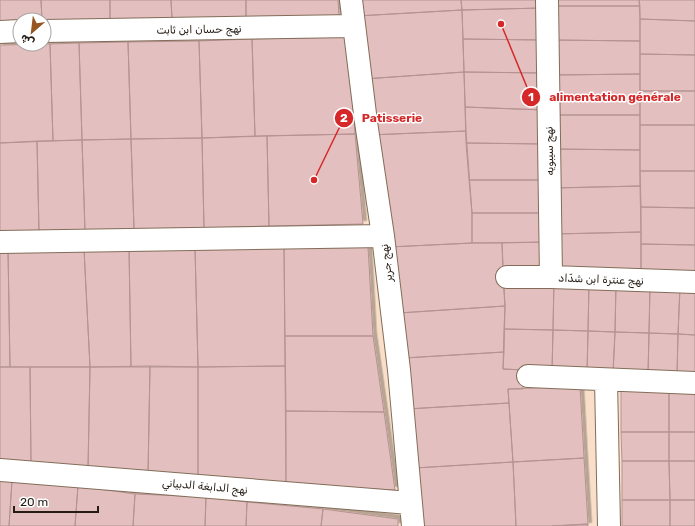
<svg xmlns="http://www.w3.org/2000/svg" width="695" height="526" font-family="Rubik,Vazirmatn,sans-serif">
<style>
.building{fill:#e3c0bf;stroke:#b59392;filter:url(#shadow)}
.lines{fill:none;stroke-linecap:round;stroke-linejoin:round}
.minor-casing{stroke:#836d59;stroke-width:24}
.minor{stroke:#fff;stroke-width:22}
.labels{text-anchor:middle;stroke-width:3;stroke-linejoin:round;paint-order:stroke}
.street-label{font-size:11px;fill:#251c14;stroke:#fff}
.leader{fill:none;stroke:#d62828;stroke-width:1.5}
.callout-dot{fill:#d62828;stroke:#fff;stroke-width:1.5}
.mark-label{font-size:12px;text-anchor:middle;font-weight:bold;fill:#fff}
.callout-label{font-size:12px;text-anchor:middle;font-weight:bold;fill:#d62828;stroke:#fff;stroke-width:3;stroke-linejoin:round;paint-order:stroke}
</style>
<defs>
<filter id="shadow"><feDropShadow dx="3.5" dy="-3.5" stdDeviation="0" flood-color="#0004"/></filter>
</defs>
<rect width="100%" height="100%" fill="#f9dfc9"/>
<path class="building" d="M 0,0 L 41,0 L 42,20 L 20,20 L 20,22 L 0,22 Z
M 41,0 L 110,0 L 110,19 L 44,21 L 44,20 L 42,20 Z
M 110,0 L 171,0 L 172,18 L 110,19 Z
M 171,0 L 246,0 L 246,19 L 172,18 Z
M 246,0 L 338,0 L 339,17 L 246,19 Z
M 355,0 L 461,0 L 462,10 L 357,16 Z
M 461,0 L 540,0 L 541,8 L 462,10 Z
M 553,0 L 639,0 L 640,6 L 553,6 Z
M 639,0 L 695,0 L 695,21 L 640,19 Z
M 553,6 L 640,6 L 640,41 L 553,40 Z
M 541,8 L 541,40 L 463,39 L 462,10 Z
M 462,10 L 464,72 L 364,79 L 357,16 Z
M 640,19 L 695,21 L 695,55 L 640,54 Z
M 348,37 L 355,134 L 255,136 L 252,39 Z
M 252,39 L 255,136 L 202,138 L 199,41 Z
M 463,39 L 541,40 L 542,73 L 464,72 Z
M 553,40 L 640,41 L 640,74 L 554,75 Z
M 199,41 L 202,138 L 131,139 L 128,42 Z
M 128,42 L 131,139 L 82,140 L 79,43 Z
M 79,43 L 82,140 L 53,141 L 50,44 Z
M 50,44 L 53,141 L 0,143 L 0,45 Z
M 640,54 L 695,55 L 695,91 L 640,91 Z
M 464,72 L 466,131 L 369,135 L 364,79 Z
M 464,72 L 542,73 L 543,110 L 465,107 Z
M 640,74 L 640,115 L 554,115 L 554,75 Z
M 640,91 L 695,91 L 695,125 L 640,125 Z
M 465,107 L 543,110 L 544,144 L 466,143 Z
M 554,115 L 640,115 L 640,150 L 553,149 Z
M 640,125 L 695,125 L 695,171 L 640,171 Z
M 466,131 L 472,213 L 472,243 L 389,247 L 369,135 Z
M 355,134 L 363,224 L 269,226 L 267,136 Z
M 267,136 L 269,226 L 204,228 L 202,138 Z
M 202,138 L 204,228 L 134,229 L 131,139 Z
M 131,139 L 134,229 L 85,231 L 82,140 Z
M 82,140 L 85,231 L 39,232 L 37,141 Z
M 37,141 L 39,232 L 0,233 L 0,143 Z
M 466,143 L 544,144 L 545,180 L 469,180 Z
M 553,149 L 640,150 L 640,186 L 553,188 Z
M 640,171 L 695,171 L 695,208 L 641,207 Z
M 469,180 L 545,180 L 546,213 L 472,213 Z
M 640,186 L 641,232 L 554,234 L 553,188 Z
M 641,207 L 695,208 L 695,245 L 641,244 Z
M 472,213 L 546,213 L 546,242 L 472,243 Z
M 641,232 L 641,275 L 555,276 L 554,234 Z
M 546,242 L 546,275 L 503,274 L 502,243 Z
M 472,243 L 502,243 L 505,306 L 399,313 L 389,247 Z
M 641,244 L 695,245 L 695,278 L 641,275 Z
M 284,246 L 368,247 L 373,336 L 285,336 Z
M 284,246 L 285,366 L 198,367 L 195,248 Z
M 129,248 L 131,367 L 90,367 L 84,249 Z
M 129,248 L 195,248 L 198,367 L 131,367 Z
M 84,249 L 90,367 L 10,367 L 8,250 Z
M 0,250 L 8,250 L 10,367 L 0,367 Z
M 503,279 L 554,279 L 553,330 L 504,329 L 505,306 Z
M 554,279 L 589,284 L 588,331 L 553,330 Z
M 589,284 L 616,284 L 615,332 L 588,331 Z
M 616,284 L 650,286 L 649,333 L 615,332 Z
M 650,286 L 680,287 L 678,334 L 649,333 Z
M 680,287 L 695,287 L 695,335 L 678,334 Z
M 505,306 L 504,352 L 404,358 L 399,313 Z
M 504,329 L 553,330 L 552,371 L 503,369 Z
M 553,330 L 588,331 L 587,373 L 552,371 Z
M 588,331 L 615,332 L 613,373 L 587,373 Z
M 615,332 L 649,333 L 648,374 L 613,373 Z
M 649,333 L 678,334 L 677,375 L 648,374 Z
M 678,334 L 695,335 L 695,376 L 677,375 Z
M 285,336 L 373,336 L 384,412 L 286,411 Z
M 504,352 L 503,369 L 522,370 L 523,389 L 508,389 L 509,403 L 407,409 L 404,358 Z
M 150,366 L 198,367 L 198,479 L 148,474 Z
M 150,366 L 148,474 L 88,469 L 90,367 Z
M 285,366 L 286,485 L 198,479 L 198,367 Z
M 0,367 L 30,367 L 31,464 L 0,461 Z
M 30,367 L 90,367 L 88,469 L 31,464 Z
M 580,386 L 584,458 L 513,462 L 508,389 Z
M 621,388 L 669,388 L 669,432 L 621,432 Z
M 669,388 L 695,388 L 695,432 L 669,432 Z
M 509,403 L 513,462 L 415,468 L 407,409 Z
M 286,411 L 384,412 L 395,490 L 286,485 Z
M 621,432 L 669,432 L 669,461 L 622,461 Z
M 669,432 L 695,432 L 695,461 L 669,461 Z
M 584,458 L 588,524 L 552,526 L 516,526 L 513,462 Z
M 622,461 L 669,461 L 670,500 L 622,500 Z
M 669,461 L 695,461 L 695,500 L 670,500 Z
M 513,462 L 516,526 L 419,526 L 415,468 Z
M 0,480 L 12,481 L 9,526 L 0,526 Z
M 12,481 L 78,486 L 75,526 L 9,526 Z
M 78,486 L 135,494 L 133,526 L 75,526 Z
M 135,494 L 206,497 L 205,526 L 133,526 Z
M 206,497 L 247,502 L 246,526 L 205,526 Z
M 622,500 L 670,500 L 670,526 L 622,526 Z
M 670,500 L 695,500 L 695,526 L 670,526 Z
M 247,502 L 323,509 L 321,526 L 246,526 Z
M 323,509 L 398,519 L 398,526 L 321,526 Z
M 588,524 L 588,526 L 552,526 Z"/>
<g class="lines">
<g class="minor-casing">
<path id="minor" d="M 351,0 L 366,122 L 383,236 L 399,370 L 413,526
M 547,0 L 551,277
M 44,31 L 354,26
M 0,32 L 20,31
M 0,242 L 383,236
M 507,277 L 551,277 L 695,282
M 528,376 L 695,383
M 606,380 L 609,526
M 0,470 L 410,503"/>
</g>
<use href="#minor" class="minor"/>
</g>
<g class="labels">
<g class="street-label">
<text transform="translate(199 29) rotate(-1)" y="4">نهج حسان ابن ثابت</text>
<text transform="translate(549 151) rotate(-91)" y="4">نهج سيبويه</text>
<text transform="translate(386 263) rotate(-97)" y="4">نهج جرير</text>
<text transform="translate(601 279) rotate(2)" y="4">نهج عنترة ابن شدّاد</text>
<text transform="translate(205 486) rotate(5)" y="4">نهج الدابغة الدبياني</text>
</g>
</g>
<path class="leader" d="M501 24L531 97M314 180L344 118"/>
<g class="callout-dot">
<circle cx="501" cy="24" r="4"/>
<circle cx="314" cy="180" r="4"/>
<circle cx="531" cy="97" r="10"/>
<circle cx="344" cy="118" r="10"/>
</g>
<g class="mark-label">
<text x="531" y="101">1</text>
<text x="344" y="122">2</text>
</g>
<g class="callout-label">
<text x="615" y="101">alimentation générale</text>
<text x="392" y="122">Patisserie</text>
</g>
<g transform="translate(32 32) rotate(208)"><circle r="19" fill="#ffffff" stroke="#a8a4a1"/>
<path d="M0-3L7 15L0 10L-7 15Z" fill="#96561f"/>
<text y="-6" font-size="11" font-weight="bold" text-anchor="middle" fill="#251c14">ش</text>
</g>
<path d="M14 506v6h84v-6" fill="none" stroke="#251c14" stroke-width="2"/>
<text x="20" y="506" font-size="12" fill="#251c14" stroke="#ffffff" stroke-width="3" paint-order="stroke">20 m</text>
</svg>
